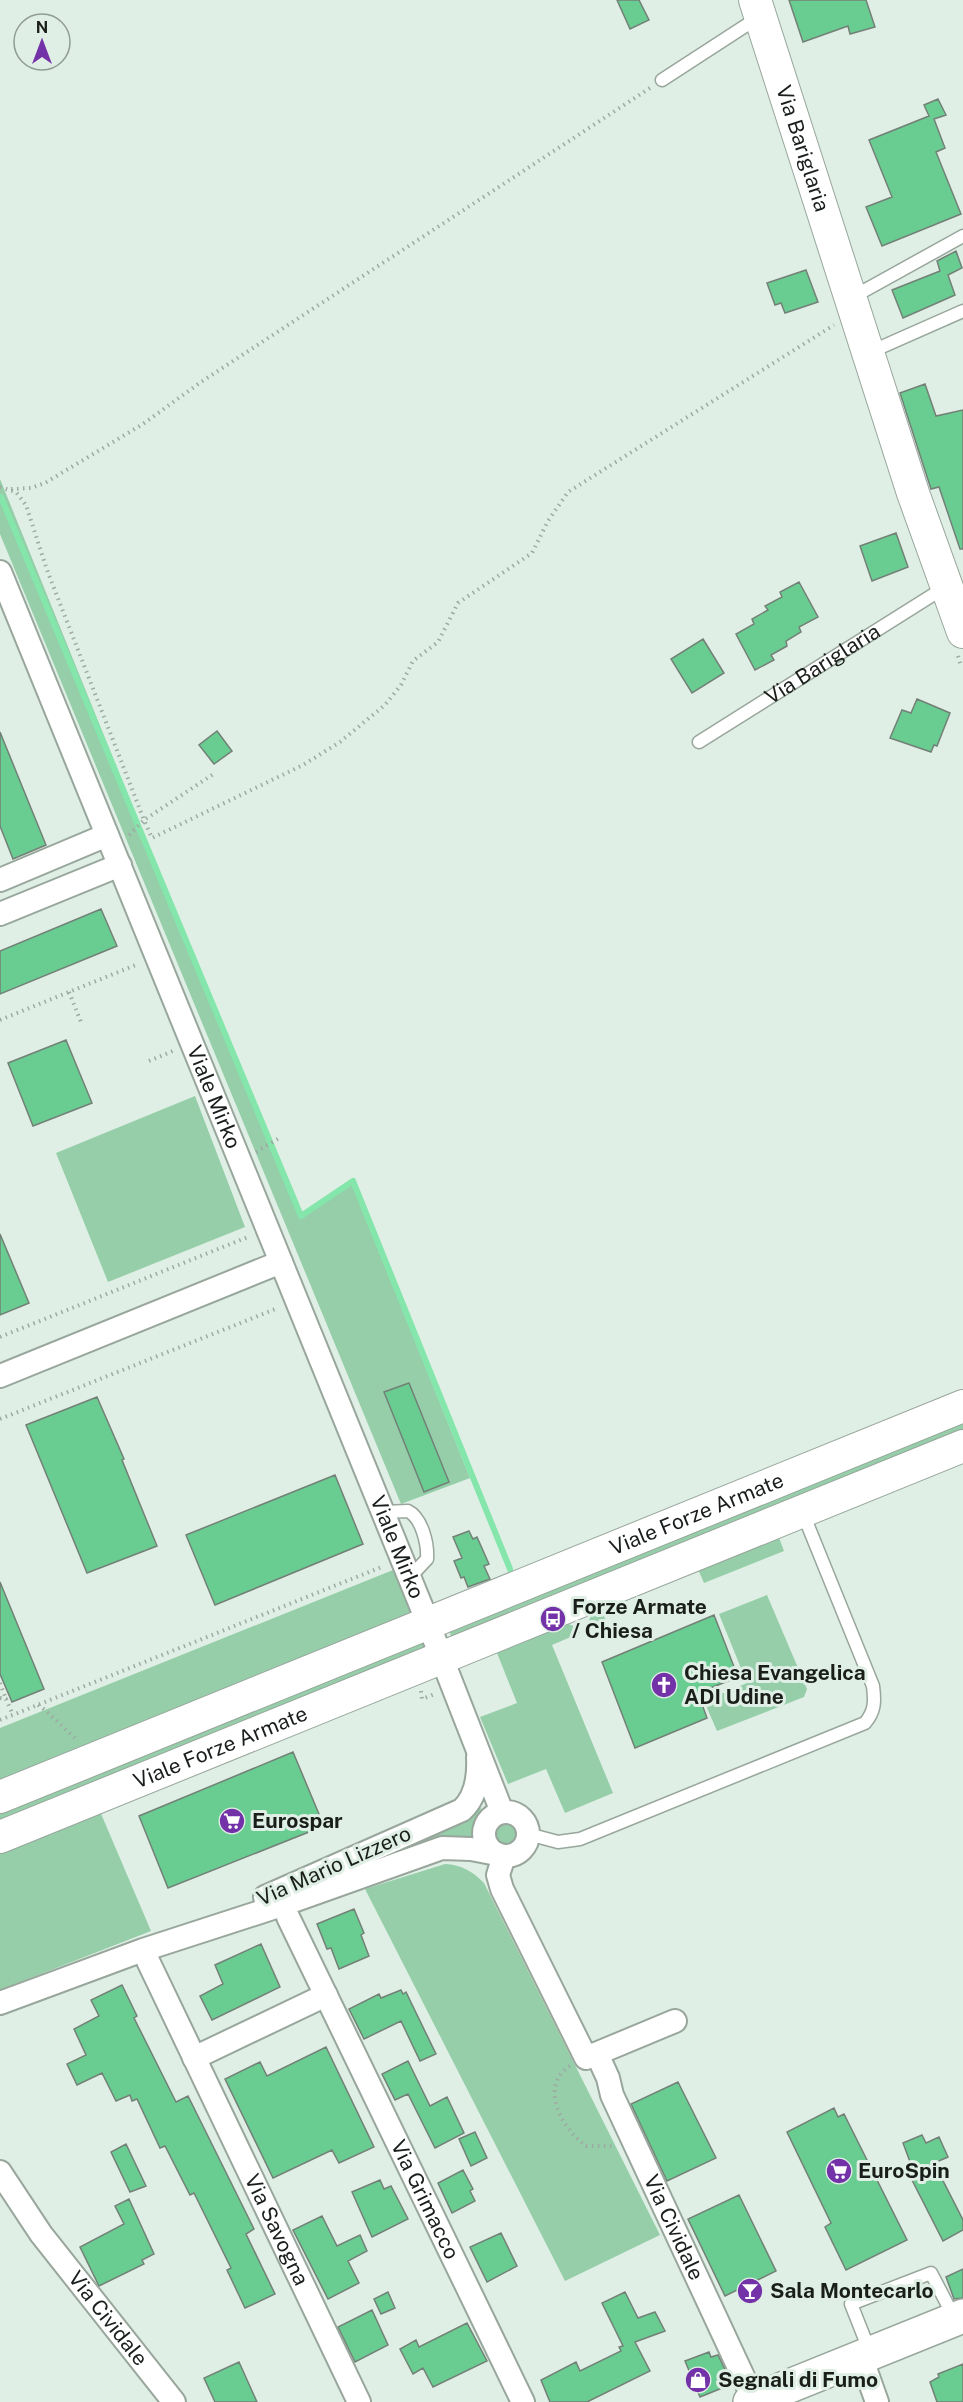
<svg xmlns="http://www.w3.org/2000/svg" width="963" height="2402" font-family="'Public Sans',sans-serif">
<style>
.green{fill:#95cea9}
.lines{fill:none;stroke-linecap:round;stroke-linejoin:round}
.stream{stroke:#84e6aa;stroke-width:6}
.building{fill:#69cc91;stroke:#738077;stroke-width:1.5}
.lane-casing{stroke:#98a69c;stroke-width:15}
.street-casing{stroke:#98a69c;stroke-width:26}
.secondary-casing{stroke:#98a69c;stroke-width:34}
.primary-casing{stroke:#98a69c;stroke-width:36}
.path{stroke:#9eaaa2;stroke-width:4;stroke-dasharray:1.5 4.5;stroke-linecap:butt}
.lane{stroke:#fff;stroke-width:12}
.street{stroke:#fff;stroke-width:22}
.secondary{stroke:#fff;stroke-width:32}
.primary{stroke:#fff;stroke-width:33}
.labels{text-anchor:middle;stroke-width:6;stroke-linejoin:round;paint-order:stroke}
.street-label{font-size:21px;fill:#191e1b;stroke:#e0efe5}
.poi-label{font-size:21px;font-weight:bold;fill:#191e1b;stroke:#e0efe5;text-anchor:start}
</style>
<rect width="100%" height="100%" fill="#e0efe5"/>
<path class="green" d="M 0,479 L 300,1219 L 352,1184 L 470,1478 L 401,1504 L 0,534 Z
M 195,1096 L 245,1227 L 108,1282 L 56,1153 Z
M 963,1416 L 963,1435 L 453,1641 L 447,1625 Z
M 778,1535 L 784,1551 L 704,1583 L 697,1567 Z
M 393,1570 L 412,1617 L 0,1783 L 0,1728 Z
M 767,1595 L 807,1689 L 804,1697 L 717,1731 L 704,1701 L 747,1683 L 719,1614 Z
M 600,1607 L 607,1623 L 589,1630 L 587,1625 L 594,1609 Z
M 564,1622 L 578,1628 L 580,1633 L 552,1645 L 613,1793 L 565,1813 L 546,1769 L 508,1784 L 480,1717 L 517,1703 L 495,1648 Z
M 422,1637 L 427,1650 L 0,1824 L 0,1809 Z
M 477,1806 L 481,1808 L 476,1837 L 449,1838 L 406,1852 L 402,1842 Z
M 99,1809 L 151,1931 L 0,1990 L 0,1849 Z
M491 1833a15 15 0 1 1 30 0a15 15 0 1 1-30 0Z
M 445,1864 C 462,1865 472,1871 484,1883 L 660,2235 L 565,2281 L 365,1889 Z"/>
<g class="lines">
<path class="stream" d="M 1,497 L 301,1216 L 353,1181 L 510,1569"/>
</g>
<path class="building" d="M 617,0 L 639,0 L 649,20 L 630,29 Z
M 789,0 L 866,0 L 875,27 L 850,34 L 848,26 L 803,42 Z
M 938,99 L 946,115 L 934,119 L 945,148 L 936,152 L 961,214 L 882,246 L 866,207 L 892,197 L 869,140 L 929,116 L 924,105 Z
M 956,251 L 962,268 L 948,275 L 955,295 L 903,318 L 892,290 L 940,271 L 937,261 Z
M 806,270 L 818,302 L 785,313 L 781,303 L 775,305 L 767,283 Z
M 925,384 L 936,416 L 963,410 L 963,549 L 960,549 L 939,487 L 931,489 L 900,393 Z
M 896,533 L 908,567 L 872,581 L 860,546 Z
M 799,582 L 818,617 L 799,627 L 801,632 L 786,641 L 787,646 L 771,655 L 774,660 L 755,670 L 736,634 L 754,624 L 752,619 L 768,610 L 765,606 L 782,597 L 780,592 Z
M 703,639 L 724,673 L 692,693 L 671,659 Z
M 917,699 L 950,713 L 937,746 L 934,745 L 931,752 L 890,738 L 902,710 L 911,713 Z
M 217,731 L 232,751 L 214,764 L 199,745 Z
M 0,732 L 46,845 L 13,859 L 0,826 Z
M 101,909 L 117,946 L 0,994 L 0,951 Z
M 66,1040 L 92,1103 L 33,1126 L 8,1063 Z
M 0,1234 L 29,1303 L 0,1315 Z
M 409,1383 L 449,1482 L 424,1492 L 384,1392 Z
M 97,1397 L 124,1459 L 122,1460 L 157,1546 L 87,1573 L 26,1425 Z
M 335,1475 L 363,1544 L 215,1605 L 186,1535 Z
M 469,1531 L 473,1539 L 477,1537 L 489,1564 L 484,1566 L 490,1579 L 468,1587 L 464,1577 L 461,1578 L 454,1561 L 462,1558 L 453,1537 Z
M 0,1582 L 44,1689 L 12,1702 L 0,1674 Z
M 714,1615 L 738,1677 L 698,1693 L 707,1718 L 635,1748 L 602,1662 Z
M 293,1752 L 324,1826 L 168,1888 L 139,1816 Z
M 354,1909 L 364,1933 L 361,1935 L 369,1956 L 339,1969 L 331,1948 L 327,1949 L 317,1924 Z
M 261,1944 L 280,1987 L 212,2020 L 200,1996 L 223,1984 L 215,1965 Z
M 122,1985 L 137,2016 L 134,2018 L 176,2102 L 188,2096 L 254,2229 L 246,2234 L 275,2294 L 245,2308 L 227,2270 L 231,2268 L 194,2193 L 190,2195 L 165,2146 L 160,2148 L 137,2099 L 132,2101 L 130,2095 L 116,2101 L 102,2073 L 77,2085 L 67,2064 L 86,2055 L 74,2029 L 99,2016 L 91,2000 Z
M 401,1990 L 403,1994 L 406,1992 L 436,2054 L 420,2061 L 401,2021 L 364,2039 L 349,2009 L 379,1994 L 381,1998 Z
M 326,2047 L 374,2147 L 339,2163 L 332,2150 L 273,2178 L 225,2079 L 260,2062 L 267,2076 Z
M 408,2061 L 430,2106 L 447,2097 L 464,2133 L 435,2148 L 408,2094 L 395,2100 L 382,2074 Z
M 678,2082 L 716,2158 L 667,2181 L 631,2104 Z
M 834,2108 L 838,2117 L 844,2114 L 907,2240 L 846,2270 L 825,2227 L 831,2223 L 787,2132 Z
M 475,2132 L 487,2158 L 471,2166 L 459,2139 Z
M 922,2135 L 926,2143 L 939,2137 L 948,2157 L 934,2163 L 963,2220 L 963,2230 L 943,2241 L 912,2180 L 916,2178 L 903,2143 Z
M 126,2144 L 146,2186 L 130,2192 L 111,2152 Z
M 463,2170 L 473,2189 L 470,2191 L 475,2201 L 452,2213 L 438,2183 Z
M 380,2180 L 384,2189 L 391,2186 L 408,2219 L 372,2237 L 352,2192 Z
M 739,2195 L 776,2271 L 725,2296 L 688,2219 Z
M 129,2199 L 154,2254 L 142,2260 L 144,2264 L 99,2286 L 80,2247 L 124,2224 L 115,2206 Z
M 322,2216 L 337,2246 L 360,2235 L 367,2251 L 348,2261 L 359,2283 L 328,2299 L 293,2230 Z
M 501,2233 L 517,2266 L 487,2282 L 470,2247 Z
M 963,2269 L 963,2298 L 954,2299 L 946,2277 Z
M 388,2292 L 395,2308 L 381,2314 L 374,2299 Z
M 625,2292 L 638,2318 L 655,2312 L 665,2331 L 635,2342 L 650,2371 L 587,2402 L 550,2402 L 541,2380 L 576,2362 L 580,2371 L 621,2351 L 619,2347 L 623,2346 L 602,2303 Z
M 372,2310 L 388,2345 L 355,2362 L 338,2327 Z
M 467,2323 L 487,2361 L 433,2387 L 423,2368 L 413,2374 L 400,2349 L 416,2340 L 419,2347 Z
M 709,2352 L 711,2357 L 718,2355 L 732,2384 L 700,2397 L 685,2361 Z
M 239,2362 L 257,2402 L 215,2402 L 204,2378 Z
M 963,2364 L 963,2402 L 937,2402 L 930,2382 L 939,2377 L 938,2374 Z"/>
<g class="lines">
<g class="lane-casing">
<g id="lane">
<path d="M 662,80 L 759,17"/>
<path d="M 851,298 L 963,236"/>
<path d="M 868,353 L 963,311"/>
<path id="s1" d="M 699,742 L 947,586"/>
<path d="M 383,1512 L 408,1511 C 422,1518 428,1544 427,1559 L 410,1577"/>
<path d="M 528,1834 L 558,1842 L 580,1839 L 865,1723 C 875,1711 875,1702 873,1686 L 802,1511"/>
<path d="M 870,2352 L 851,2304 L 931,2273 L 955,2319"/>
</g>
</g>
<g class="street-casing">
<g id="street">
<path id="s2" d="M 0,572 L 428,1623 L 502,1812"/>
<path d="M 0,880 L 107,835"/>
<path d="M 0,914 L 120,865"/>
<path d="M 0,1376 L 281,1262"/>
<circle cx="506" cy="1834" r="22"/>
<path d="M 504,1856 L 498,1875 L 502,1889 L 586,2058 L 675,2021"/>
<path d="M 265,1897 L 462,1810 C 477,1796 479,1776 478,1757"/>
<path id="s3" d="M 288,1917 L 523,2402"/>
<path id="s4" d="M 148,1961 L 359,2402"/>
<path d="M 0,2003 L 143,1950 L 282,1905 L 442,1848 L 471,1849 L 497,1854"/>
<path id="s5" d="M 597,2054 L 608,2078 L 612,2095 L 754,2400"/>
<path d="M 194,2058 L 326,1995"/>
<path id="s6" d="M 0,2172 L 41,2234 L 174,2402"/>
<path d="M 861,2357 L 877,2402"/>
</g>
</g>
<g class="secondary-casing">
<g id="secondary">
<path id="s7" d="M 755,0 L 913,493 L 963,632"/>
<path id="s8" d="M 0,1797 L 963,1406"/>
<path id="s9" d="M 0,1837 L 963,1446"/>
</g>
</g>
<g class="primary-casing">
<path id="primary" d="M 750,2402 L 963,2316"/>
</g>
<path class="path" d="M 0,487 L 16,492 L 26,505 L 47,570 L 144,820 L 215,773
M 11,489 L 31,488 L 45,483 L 143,424 L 201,382 L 650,88
M 958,656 L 961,666
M 129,835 L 144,820 L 152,838 L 303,765 L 340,742 L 385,705 L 401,685 L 413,661 L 438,642 L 458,603 L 532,553 L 548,521 L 568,492 L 834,325
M 69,992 L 81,1022
M 0,1020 L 138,964
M 149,1061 L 173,1051
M 256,1152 L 281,1137
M 0,1337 L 248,1237
M 0,1419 L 278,1308
M 0,1683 L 6,1699
M 421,1691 L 422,1699 L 435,1694
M 0,1698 L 6,1699 L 13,1715
M 38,1705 L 45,1710 L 77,1740
M 0,1720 L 384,1566
M 570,2066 C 538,2086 562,2129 586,2146 L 613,2146"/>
<use href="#lane" class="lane"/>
<use href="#street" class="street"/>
<use href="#secondary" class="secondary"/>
<use href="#primary" class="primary"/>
</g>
<defs>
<g id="bus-disc" transform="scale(1.35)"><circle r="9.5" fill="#7332a7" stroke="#e0efe5"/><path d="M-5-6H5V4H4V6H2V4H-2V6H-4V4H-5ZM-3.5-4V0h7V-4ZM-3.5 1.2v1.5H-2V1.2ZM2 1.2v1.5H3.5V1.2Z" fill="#fff"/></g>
<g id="church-disc" transform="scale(1.35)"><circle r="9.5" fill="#7332a7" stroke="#e0efe5"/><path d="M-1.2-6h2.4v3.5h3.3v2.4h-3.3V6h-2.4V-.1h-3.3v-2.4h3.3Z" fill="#fff"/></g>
<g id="supermarket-disc" transform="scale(1.35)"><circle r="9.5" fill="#7332a7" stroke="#e0efe5"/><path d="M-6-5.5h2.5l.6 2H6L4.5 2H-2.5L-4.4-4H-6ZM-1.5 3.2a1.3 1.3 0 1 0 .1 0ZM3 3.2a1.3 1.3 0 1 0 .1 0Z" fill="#fff"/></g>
<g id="bar-disc" transform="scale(1.35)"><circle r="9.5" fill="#7332a7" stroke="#e0efe5"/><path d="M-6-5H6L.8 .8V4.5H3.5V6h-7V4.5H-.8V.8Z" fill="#fff"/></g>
<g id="shop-disc" transform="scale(1.35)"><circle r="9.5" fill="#7332a7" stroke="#e0efe5"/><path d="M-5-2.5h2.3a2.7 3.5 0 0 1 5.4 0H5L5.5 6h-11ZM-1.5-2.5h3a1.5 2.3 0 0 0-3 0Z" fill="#fff"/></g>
</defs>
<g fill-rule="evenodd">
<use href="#bus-disc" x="553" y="1619"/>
<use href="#church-disc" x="664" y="1685"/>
<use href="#supermarket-disc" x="232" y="1821"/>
<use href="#supermarket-disc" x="839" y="2171"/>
<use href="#bar-disc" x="750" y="2291"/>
<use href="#shop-disc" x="698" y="2380"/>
</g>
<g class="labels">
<g class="street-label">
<text dy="7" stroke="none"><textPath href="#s7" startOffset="156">Via Bariglaria</textPath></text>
<text dy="7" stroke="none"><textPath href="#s1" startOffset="146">Via Bariglaria</textPath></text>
<text dy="7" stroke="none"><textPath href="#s2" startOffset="567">Viale Mirko</textPath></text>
<text dy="7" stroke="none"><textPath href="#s8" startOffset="752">Viale Forze Armate</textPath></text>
<text dy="7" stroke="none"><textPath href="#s2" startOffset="1053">Viale Mirko</textPath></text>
<text dy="7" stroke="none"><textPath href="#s9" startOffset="238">Viale Forze Armate</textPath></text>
<text transform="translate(334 1866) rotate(-24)" y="7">Via Mario Lizzero</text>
<text dy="7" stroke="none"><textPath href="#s3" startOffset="314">Via Grimacco</textPath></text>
<text dy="7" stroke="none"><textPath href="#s5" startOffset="190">Via Cividale</textPath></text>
<text dy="7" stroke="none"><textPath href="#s4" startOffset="298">Via Savogna</textPath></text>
<text dy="7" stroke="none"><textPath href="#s6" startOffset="182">Via Cividale</textPath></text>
</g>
<g class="poi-label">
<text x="572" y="1614">Forze Armate<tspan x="572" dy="24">/ Chiesa</tspan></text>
<text x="684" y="1680">Chiesa Evangelica<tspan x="684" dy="24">ADI Udine</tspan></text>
<text x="252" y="1828">Eurospar</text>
<text x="858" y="2178">EuroSpin</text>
<text x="770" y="2298">Sala Montecarlo</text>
<text x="718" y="2387">Segnali di Fumo</text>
</g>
</g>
<g transform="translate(42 42)"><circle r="28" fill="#e0efe5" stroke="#909b94" stroke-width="1.5"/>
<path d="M0-4.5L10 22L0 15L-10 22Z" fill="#7332a7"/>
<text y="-9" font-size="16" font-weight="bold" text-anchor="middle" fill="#191e1b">N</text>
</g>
</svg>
